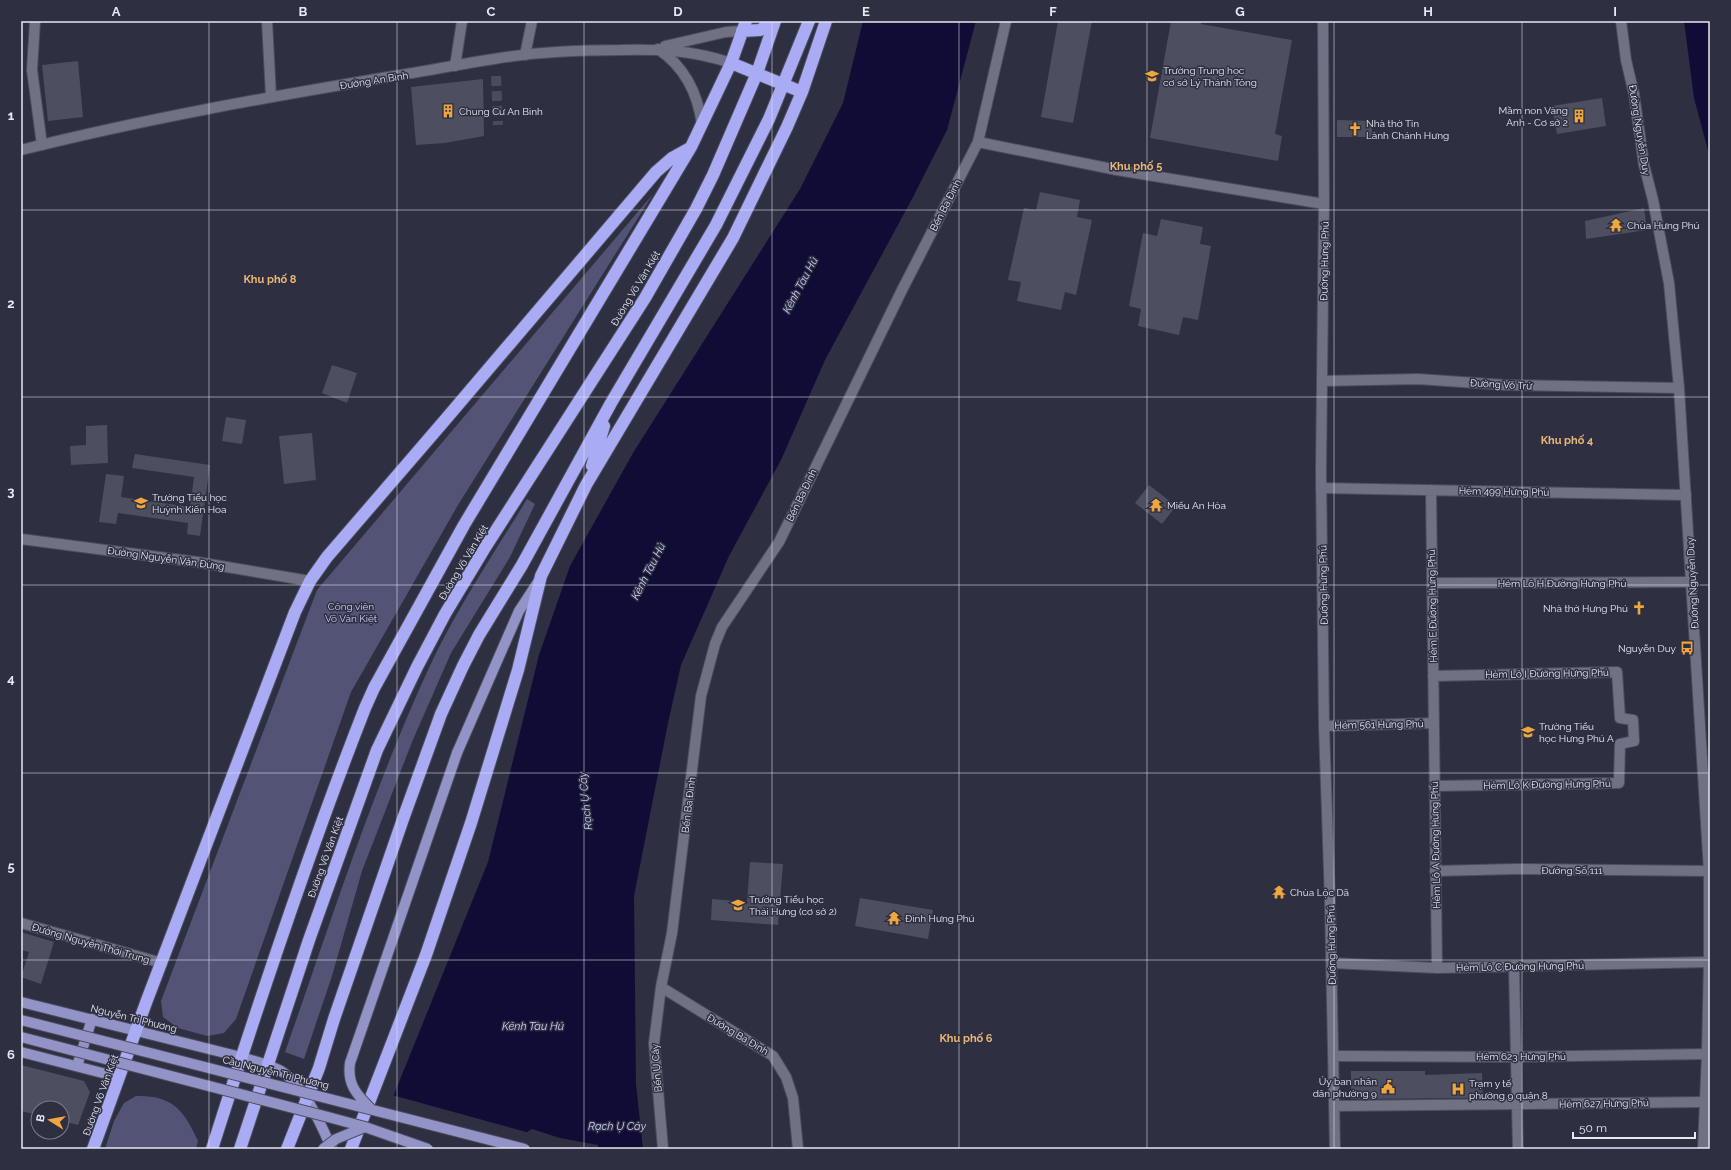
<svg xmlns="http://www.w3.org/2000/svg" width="1731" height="1170" font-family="Raleway,sans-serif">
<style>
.green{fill:#535475}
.water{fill:#110c35}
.pier{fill:#2e2f40}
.building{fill:#4d4f61}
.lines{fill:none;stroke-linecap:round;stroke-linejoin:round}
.street-tunnel{stroke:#4a4b5b;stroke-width:10;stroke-dasharray:10 5;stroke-linecap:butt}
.street-casing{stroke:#4d4d5c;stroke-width:12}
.secondary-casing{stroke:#4d4d5c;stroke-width:12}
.primary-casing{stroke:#4d4d5c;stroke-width:12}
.highway-casing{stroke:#4d4d5c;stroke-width:14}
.street{stroke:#707185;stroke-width:10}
.secondary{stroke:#707185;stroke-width:10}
.primary{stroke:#9294c8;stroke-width:10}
.highway{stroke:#a9acf4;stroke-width:12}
.primary-bridge-casing{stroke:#4d4d5c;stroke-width:12;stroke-linecap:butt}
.primary-bridge{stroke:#9294c8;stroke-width:10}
.grid{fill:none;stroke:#e6e8f3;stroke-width:1;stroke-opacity:0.55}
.labels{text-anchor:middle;stroke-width:3;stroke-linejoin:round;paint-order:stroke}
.poi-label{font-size:10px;fill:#e6e8f3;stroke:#2e2f40;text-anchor:start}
.street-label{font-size:10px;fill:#e6e8f3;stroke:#2e2f40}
.park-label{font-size:10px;fill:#cdd0fe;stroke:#2e2f40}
.neighbourhood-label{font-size:11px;font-weight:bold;fill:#eab777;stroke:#2e2f40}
.water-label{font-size:11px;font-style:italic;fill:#cccffd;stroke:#2e2f40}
.neatline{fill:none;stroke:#e6e8f3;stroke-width:1.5}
.grid-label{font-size:13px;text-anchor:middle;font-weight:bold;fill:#e6e8f3}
</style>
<rect width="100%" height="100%" fill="#2e2f40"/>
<path class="green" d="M 653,194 L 458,505 L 351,692 L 236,1019 L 224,1033 L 207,1036 L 178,1028 L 163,1017 L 161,1001 L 317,590 Z
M 527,499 L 535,504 L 510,557 L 451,653 L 412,742 L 362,871 L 332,976 L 304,1059 L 285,1052 C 330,924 371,794 428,670 C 455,611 493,555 527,499 Z
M 136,1096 C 172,1095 184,1110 198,1141 L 196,1149 L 105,1149 L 114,1121 L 124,1103 Z"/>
<path class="water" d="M 863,21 L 976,21 L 947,130 L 913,197 L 825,360 L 781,460 L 729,556 L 681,665 L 668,723 L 634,896 L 636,1084 L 643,1149 L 598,1149 L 598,1145 L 560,1138 L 532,1129 L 519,1137 L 372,1149 L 488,862 L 539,655 L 570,566 L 633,453 L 800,189 L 843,103 Z
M 1684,21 L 1710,21 L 1710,158 L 1694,98 Z"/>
<path class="pier" d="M 392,1095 L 530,1133 L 520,1138 L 518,1149 L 370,1149 Z"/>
<path class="building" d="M 1058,21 L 1092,21 L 1073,123 L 1041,117 Z
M 1171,21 L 1201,21 L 1201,24 L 1292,40 L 1275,134 L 1282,136 L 1278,161 L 1150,138 Z
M 78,61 L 83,117 L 48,121 L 42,65 Z
M 483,79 L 484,136 L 445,143 L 416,145 L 411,87 Z
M 1602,98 L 1606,126 L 1557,134 L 1552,106 Z
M 1337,120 L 1372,121 L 1372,137 L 1337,137 Z
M 1040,192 L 1080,200 L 1077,217 L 1092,220 L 1076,295 L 1065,292 L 1061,310 L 1017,301 L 1021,282 L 1008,280 L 1024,208 L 1036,210 Z
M 1644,208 L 1647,230 L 1586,239 L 1585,221 Z
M 1161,219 L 1203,227 L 1200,244 L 1211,246 L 1198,320 L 1183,317 L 1179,335 L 1138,326 L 1141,309 L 1129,306 L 1143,233 L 1157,236 Z
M 332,365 L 357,373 L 347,403 L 322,393 Z
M 226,417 L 246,420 L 242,444 L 222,441 Z
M 107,425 L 108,463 L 71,465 L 70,446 L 86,445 L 86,426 Z
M 312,433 L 316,480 L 284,484 L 279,436 Z
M 135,454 L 210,465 L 200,536 L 187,534 L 188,523 L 118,513 L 116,524 L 99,522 L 106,474 L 124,476 L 121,497 L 190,507 L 194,477 L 132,468 Z
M 1149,485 L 1176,506 L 1162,524 L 1135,503 Z
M 750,862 L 783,864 L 778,925 L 711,920 L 712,899 L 747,902 Z
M 860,898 L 933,910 L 928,939 L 855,926 Z
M 21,932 L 54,942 L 41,984 L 21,977 L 29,952 L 21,950 Z
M 21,1065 L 84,1081 L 90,1092 L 78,1125 L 62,1121 L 62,1108 L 38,1108 L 38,1115 L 21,1111 Z
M 1351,1071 L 1425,1071 L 1425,1075 L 1482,1073 L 1483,1098 L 1351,1099 Z"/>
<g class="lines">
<path class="street-tunnel" d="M 496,76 L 498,125"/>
<g class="street-casing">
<path id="street" d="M 35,21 L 32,70 L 42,145
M 267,21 L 271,96
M 525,55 L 532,21
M 455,66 L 462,21
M 978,142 L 1117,170 L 1324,204
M 1322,381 L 1418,379 L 1505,385 L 1679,388
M 1321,488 L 1686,495
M 1431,490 L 1437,968
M 21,539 L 197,562 L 310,581
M 1432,583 L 1692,582
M 1433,676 L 1617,672 L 1620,718 L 1633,720 L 1634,741 L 1620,744 L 1619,783 L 1434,786
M 1324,726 L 1434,723
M 1435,871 L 1515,869 L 1709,871
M 21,923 L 162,963
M 1332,963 L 1437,968 L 1709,962
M 1514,966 L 1518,1149
M 1334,1056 L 1516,1057 L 1707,1054
M 1335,1106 L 1705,1102"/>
</g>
<g class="secondary-casing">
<path id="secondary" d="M 1323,21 L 1324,204 L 1321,471 L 1324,726 L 1330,901 L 1335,1149
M 1621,21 L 1626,60 L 1634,94 L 1644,165 L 1653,200 L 1669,283 L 1679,388 L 1709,871 L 1709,962 L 1707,1054 L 1703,1149
M 665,46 L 726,32 L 742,31
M 658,49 C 685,67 698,94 702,125
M 21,150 C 144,119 268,97 394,76 C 427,71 460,64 494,59 C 535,52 578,50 620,50 C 660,49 692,50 731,63
M 661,987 L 773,1056 L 786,1077 L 793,1098 L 798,1149
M 663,1149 L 654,1043 L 661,987 L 672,933 L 701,696 L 715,644 L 722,627 L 779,542 L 902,290 L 978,142 L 1006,21"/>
</g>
<g class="primary-casing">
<path id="primary" d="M 457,753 L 519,611 L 538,582
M 21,1002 L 241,1057 C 255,1062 272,1064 284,1073 C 306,1089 321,1125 332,1149
M 21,1052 L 118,1077
M 77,1066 L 92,1019"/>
</g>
<g class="highway-casing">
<path id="highway" d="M 742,31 L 760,30 L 773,21
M 731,63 L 802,92
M 592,466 L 604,426
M 93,1149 L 147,1000 L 295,612 L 310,581 L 327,557 L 445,420 L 656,172 L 672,158 L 690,148
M 212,1149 C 259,1001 308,853 365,708 L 374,688 L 464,525 L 691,147 L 731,63 L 746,21
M 240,1149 L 309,940 L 377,750 L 417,667 L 445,614 L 486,546 L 645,298 L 696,209 L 713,175 L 757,73 L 775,21
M 287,1149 L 319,1068 L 334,1019 L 403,819 L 441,714 L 463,666 L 479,635 L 522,565 L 611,403 L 716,225 L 769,119 L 809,21
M 351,1149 L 426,955 L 471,823 L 518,670 L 541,576 L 586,485 L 733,238 L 787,127 L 802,92 L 826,21"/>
</g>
<use href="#street" class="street"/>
<use href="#secondary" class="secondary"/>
<use href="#primary" class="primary"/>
<use href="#highway" class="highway"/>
<g class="primary-bridge-casing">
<path id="primary-bridge" d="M 21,1020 L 525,1149
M 21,1037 L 328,1117 L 365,1127 L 428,1149
M 371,1109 C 356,1094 347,1084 350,1063 L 457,753
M 323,1149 L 336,1139 L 365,1127"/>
</g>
<use href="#primary-bridge" class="primary-bridge"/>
</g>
<path class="grid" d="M 209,21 L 209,1149M 397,21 L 397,1149M 584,21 L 584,1149M 772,21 L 772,1149M 959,21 L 959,1149M 1147,21 L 1147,1149M 1334,21 L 1334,1149M 1522,21 L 1522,1149M 21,210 L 1710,210M 21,397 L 1710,397M 21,585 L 1710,585M 21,773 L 1710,773M 21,960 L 1710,960"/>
<defs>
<g id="school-bare" transform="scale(1.08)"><path d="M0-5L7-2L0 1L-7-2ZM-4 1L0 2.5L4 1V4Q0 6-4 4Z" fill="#f0a63e" stroke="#2e2f40" stroke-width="2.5" paint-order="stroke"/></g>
<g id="building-bare" transform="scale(1.08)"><path d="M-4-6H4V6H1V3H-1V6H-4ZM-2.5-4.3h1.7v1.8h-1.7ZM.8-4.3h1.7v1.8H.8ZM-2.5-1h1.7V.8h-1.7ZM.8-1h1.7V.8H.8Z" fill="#f0a63e" stroke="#2e2f40" stroke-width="2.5" paint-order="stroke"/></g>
<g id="church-bare" transform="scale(1.08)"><path d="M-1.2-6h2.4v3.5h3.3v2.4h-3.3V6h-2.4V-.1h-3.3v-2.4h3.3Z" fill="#f0a63e" stroke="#2e2f40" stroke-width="2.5" paint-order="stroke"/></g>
<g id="temple-bare" transform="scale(1.08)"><path d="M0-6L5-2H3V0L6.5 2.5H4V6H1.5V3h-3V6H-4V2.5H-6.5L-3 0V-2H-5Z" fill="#f0a63e" stroke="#2e2f40" stroke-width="2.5" paint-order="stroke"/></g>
<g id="bus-bare" transform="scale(1.08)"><path d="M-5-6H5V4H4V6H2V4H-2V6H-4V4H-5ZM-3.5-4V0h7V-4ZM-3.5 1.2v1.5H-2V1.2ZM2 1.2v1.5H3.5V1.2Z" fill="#f0a63e" stroke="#2e2f40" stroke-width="2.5" paint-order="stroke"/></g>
<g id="civic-bare" transform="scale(1.08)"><path d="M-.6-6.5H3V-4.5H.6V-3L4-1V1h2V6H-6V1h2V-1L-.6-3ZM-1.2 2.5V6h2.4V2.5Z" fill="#f0a63e" stroke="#2e2f40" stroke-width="2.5" paint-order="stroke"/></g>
<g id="hospital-bare" transform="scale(1.08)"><path d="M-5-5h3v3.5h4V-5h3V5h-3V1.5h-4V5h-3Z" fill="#f0a63e" stroke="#2e2f40" stroke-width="2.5" paint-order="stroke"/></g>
</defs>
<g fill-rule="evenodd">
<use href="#school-bare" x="1152" y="76"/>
<use href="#building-bare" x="448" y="111"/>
<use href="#building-bare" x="1579" y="116"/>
<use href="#church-bare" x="1355" y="129"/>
<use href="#temple-bare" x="1616" y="225"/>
<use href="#school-bare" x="141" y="503"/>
<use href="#temple-bare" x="1156" y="505"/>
<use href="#church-bare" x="1639" y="608"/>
<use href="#bus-bare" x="1687" y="648"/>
<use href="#school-bare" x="1528" y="732"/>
<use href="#temple-bare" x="1279" y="892"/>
<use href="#school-bare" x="738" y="905"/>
<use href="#temple-bare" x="894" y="918"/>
<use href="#civic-bare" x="1388" y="1087"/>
<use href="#hospital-bare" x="1458" y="1089"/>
</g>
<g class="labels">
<g class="poi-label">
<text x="1163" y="74">Trường Trung học<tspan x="1163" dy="12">cơ sở Lý Thánh Tông</tspan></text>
<text x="1568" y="114" text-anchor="end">Mầm non Vàng<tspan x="1568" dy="12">Anh - Cơ sở 2</tspan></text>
<text x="459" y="115">Chung Cư An Bình</text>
<text x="1366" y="127">Nhà thờ Tin<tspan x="1366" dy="12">Lành Chánh Hưng</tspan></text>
<text x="1627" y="229">Chùa Hưng Phú</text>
<text x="152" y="501">Trường Tiểu học<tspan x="152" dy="12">Huỳnh Kiến Hoa</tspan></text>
<text x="1167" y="509">Miếu An Hòa</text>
<text x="1628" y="612" text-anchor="end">Nhà thờ Hưng Phú</text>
<text x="1676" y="652" text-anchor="end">Nguyễn Duy</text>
<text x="1539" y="730">Trường Tiểu<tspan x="1539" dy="12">học Hưng Phú A</tspan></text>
<text x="1290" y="896">Chùa Lộc Dã</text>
<text x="749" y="903">Trường Tiểu học<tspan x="749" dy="12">Thái Hưng (cơ sở 2)</tspan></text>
<text x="905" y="922">Đình Hưng Phú</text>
<text x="1377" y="1085" text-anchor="end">Ủy ban nhân<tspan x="1377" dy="12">dân phường 9</tspan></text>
<text x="1469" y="1087">Trạm y tế<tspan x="1469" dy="12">phường 9 quận 8</tspan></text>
</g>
<g class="street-label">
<text transform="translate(374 80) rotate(-9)" y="4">Đường An Bình</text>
<text transform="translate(1640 130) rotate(81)" y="4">Đường Nguyễn Duy</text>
<text transform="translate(945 205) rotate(-63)" y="4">Bến Ba Đình</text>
<text transform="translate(1324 261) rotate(-89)" y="4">Đường Hưng Phú</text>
<text transform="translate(635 288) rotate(-59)" y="4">Đường Võ Văn Kiệt</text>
<text transform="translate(1501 384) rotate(3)" y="4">Đường Võ Trứ</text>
<text transform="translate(1504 491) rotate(1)" y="4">Hẻm 499 Hưng Phú</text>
<text transform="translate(801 495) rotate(-64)" y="4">Bến Ba Đình</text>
<text transform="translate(166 558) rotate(8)" y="4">Đường Nguyễn Văn Đừng</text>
<text transform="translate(463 562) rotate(-59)" y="4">Đường Võ Văn Kiệt</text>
<text x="1562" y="587">Hẻm Lô H Đường Hưng Phú</text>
<text transform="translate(1692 583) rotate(-93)" y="4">Đường Nguyễn Duy</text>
<text transform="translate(1323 585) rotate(-91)" y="4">Đường Hưng Phú</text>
<text transform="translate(1432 606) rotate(-91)" y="4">Hẻm E Đường Hưng Phú</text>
<text transform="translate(1547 673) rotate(-1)" y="4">Hẻm Lô I Đường Hưng Phú</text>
<text transform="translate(1379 724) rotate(-1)" y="4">Hẻm 561 Hưng Phú</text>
<text transform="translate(1547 784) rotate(-1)" y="4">Hẻm Lô K Đường Hưng Phú</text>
<text transform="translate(688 805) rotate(-83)" y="4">Bến Ba Đình</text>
<text transform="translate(1435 845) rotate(-91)" y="4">Hẻm Lô A Đường Hưng Phú</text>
<text transform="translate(325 857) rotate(-70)" y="4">Đường Võ Văn Kiệt</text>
<text x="1572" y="874">Đường Số 111</text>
<text transform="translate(91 943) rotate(16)" y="4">Đường Nguyễn Thời Trung</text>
<text transform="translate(1331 945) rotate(-91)" y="4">Đường Hưng Phú</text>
<text transform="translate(1520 966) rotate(-1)" y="4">Hẻm Lô C Đường Hưng Phú</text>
<text transform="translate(134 1018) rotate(14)" y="4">Nguyễn Tri Phương</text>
<text transform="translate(738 1034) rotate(31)" y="4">Đường Ba Đình</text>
<text x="1521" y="1060">Hẻm 623 Hưng Phú</text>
<text transform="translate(656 1068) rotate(-94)" y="4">Bến Ụ Cây</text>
<text transform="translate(276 1072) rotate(14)" y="4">Cầu Nguyễn Tri Phương</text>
<text transform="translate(100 1095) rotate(-70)" y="4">Đường Võ Văn Kiệt</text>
<text transform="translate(1604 1103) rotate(-1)" y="4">Hẻm 627 Hưng Phú</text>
</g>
<g class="park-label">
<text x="351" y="610">Công viên<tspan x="351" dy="12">Võ Văn Kiệt</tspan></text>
</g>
<g class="neighbourhood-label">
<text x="1136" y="170">Khu phố 5</text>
<text x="270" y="283">Khu phố 8</text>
<text x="1567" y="444">Khu phố 4</text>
<text x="966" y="1042">Khu phố 6</text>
</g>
<g class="water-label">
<text transform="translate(800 285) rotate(-62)" y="4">Kênh Tàu Hủ</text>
<text transform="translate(648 571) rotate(-63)" y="4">Kênh Tàu Hủ</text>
<text transform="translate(585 801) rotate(-96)" y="4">Rạch Ụ Cây</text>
<text x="533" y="1030">Kênh Tàu Hủ</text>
<text x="617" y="1130">Rạch Ụ Cây</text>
</g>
</g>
<rect width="1731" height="1170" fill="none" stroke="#2e2f40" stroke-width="44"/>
<g transform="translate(50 1120) rotate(281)"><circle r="19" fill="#2e2f40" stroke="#787988"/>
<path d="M0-3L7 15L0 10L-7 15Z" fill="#f0a63e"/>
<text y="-6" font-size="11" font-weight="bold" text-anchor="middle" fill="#e6e8f3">B</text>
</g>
<path d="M1573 1132v6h122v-6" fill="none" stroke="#e6e8f3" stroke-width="2"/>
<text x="1579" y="1132" font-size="12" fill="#e6e8f3" stroke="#2e2f40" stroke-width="3" paint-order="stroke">50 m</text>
<rect x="22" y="22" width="1687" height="1126" class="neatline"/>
<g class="grid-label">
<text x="116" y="16">A</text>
<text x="303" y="16">B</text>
<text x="491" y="16">C</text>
<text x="678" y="16">D</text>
<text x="866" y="16">E</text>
<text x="1053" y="16">F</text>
<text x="1240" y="16">G</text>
<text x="1428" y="16">H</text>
<text x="1615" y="16">I</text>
<text x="11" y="120">1</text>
<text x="11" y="308">2</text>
<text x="11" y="496">3</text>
<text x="11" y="683">4</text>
<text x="11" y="871">5</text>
<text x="11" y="1059">6</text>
</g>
</svg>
